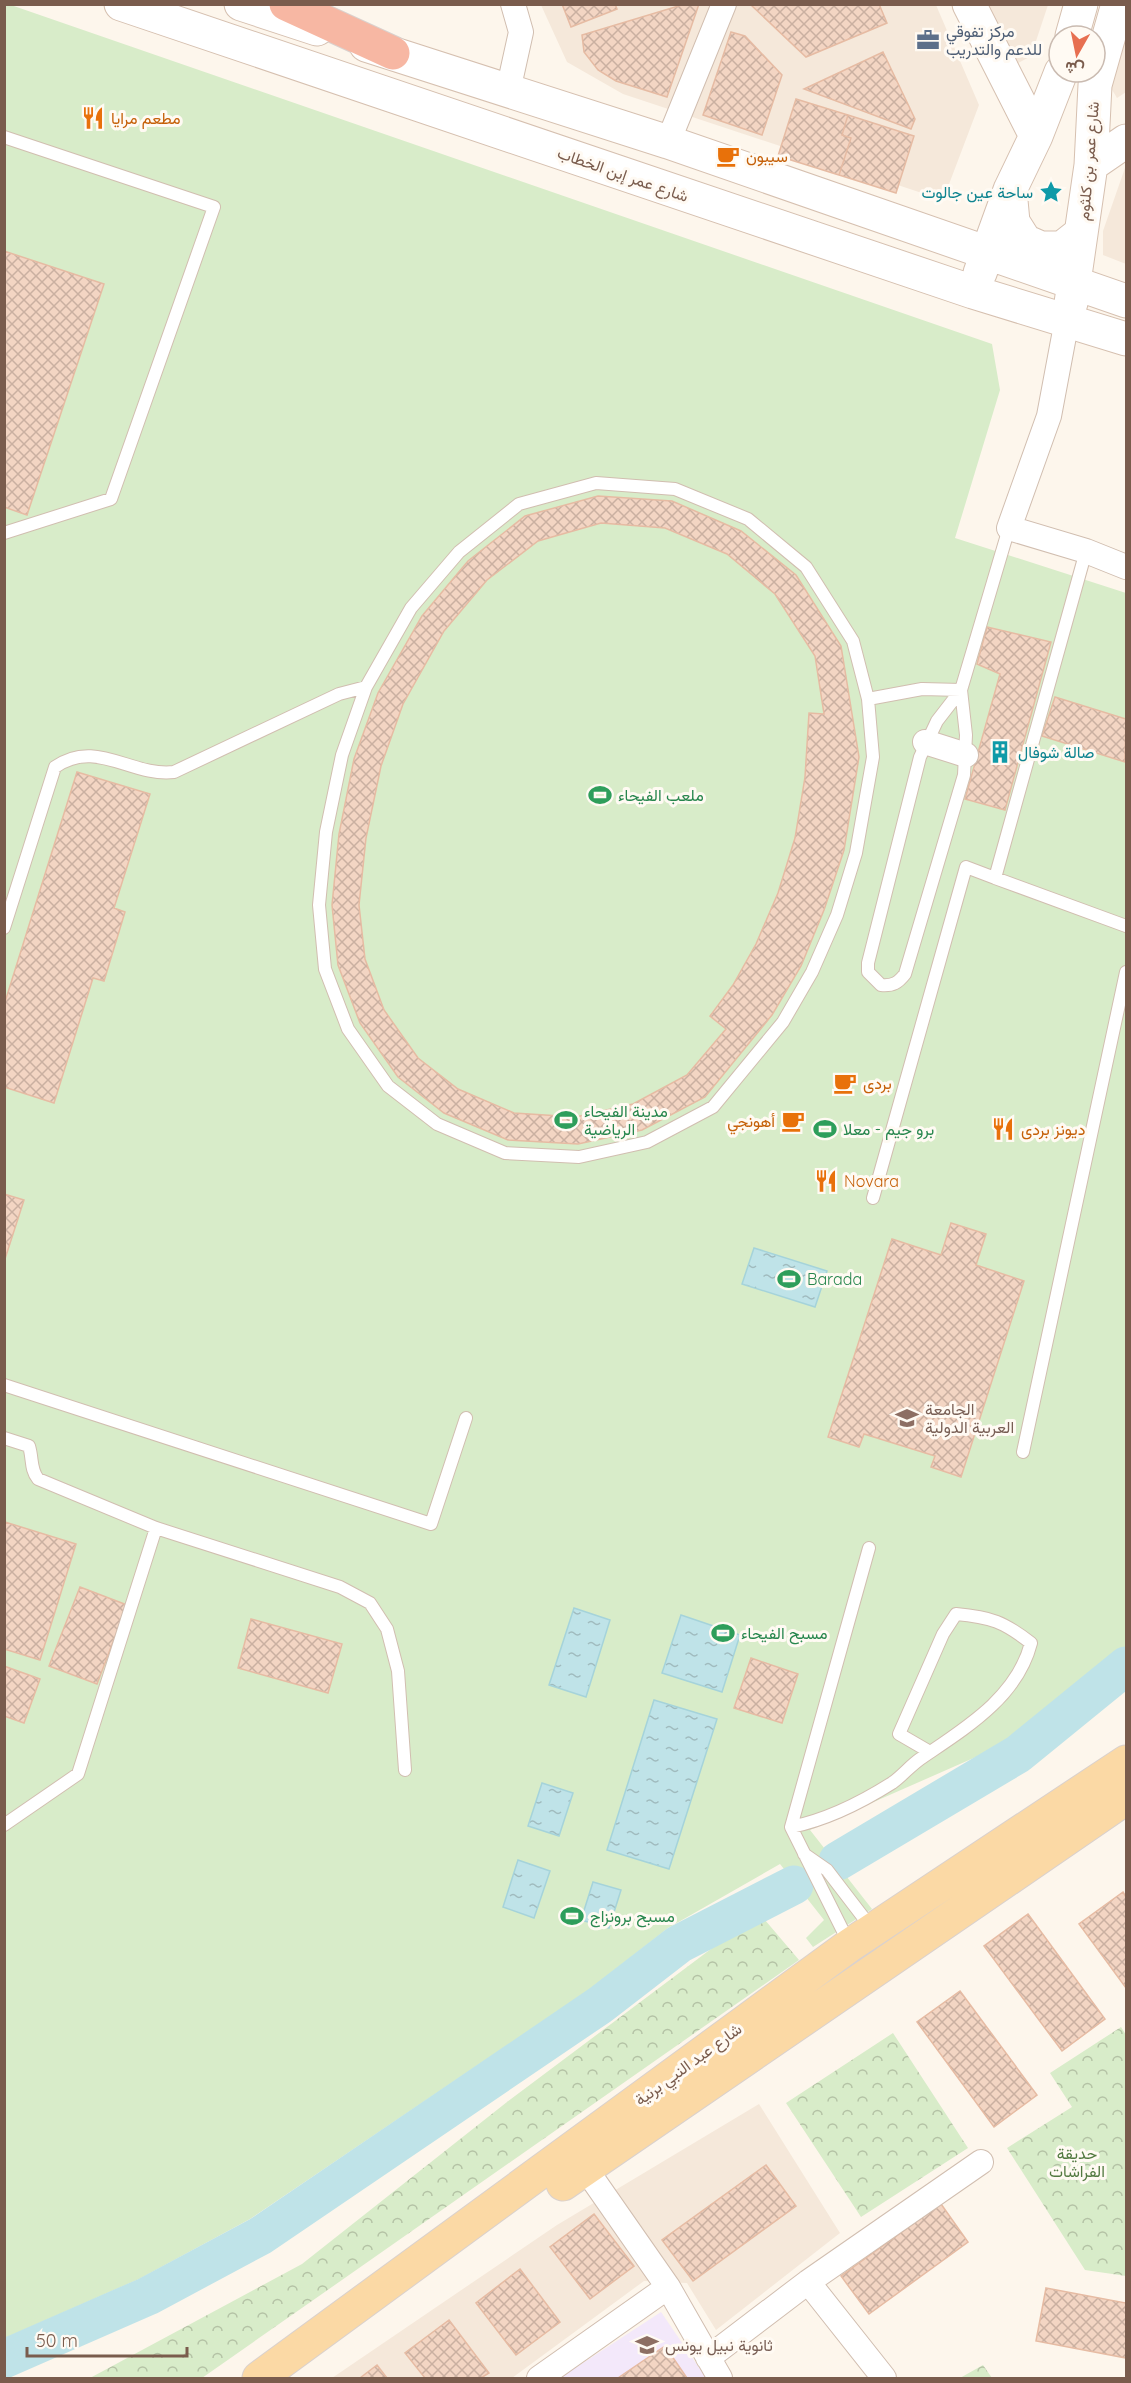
<svg xmlns="http://www.w3.org/2000/svg" width="1131" height="2383" font-family="Quicksand,Vazirmatn,sans-serif">
<style>
.residential{fill:#f5e8da}
.education{fill:#f3e8fa}
.park{fill:url(#park-crowns)}
.pitch{fill:#d8ecc9}
.water{fill:url(#water-ripples);stroke:#a5d3da;stroke-width:1.5}
.lines{fill:none;stroke-linecap:round;stroke-linejoin:round}
.river{stroke:#bfe3e8;stroke-width:39}
.building{fill:url(#building-cross-hatch);stroke:#e6bba3;stroke-width:1.5;fill-rule:evenodd}
.lane-casing{stroke:#d1beb0;stroke-width:14}
.street-casing{stroke:#d1beb0;stroke-width:26}
.secondary-casing{stroke:#d6c0b0;stroke-width:35}
.primary-casing{stroke:#dad1cd;stroke-width:35}
.highway-casing{stroke:#dad1cd;stroke-width:35}
.lane{stroke:#fff;stroke-width:12}
.street{stroke:#fff;stroke-width:24}
.secondary{stroke:#fff;stroke-width:33}
.primary{stroke:#fbd9a5;stroke-width:33}
.highway{stroke:#f7b7a3;stroke-width:33}
.labels{text-anchor:middle;stroke-width:6;stroke-linejoin:round;paint-order:stroke}
.service-label{font-size:16px;fill:#4e5e75;stroke:#fffaf3;text-anchor:start}
.food-label{font-size:16px;fill:#c56008;stroke:#fffaf3;text-anchor:start}
.street-label{font-size:16px;fill:#7a5c4d;stroke:#fffaf3}
.culture-label{font-size:16px;fill:#0d838f;stroke:#fffaf3;text-anchor:end}
.leisure-label{font-size:16px;fill:#27864d;stroke:#fffaf3;text-anchor:start}
.education-label{font-size:16px;fill:#785e54;stroke:#fffaf3;text-anchor:start}
.park-label{font-size:16px;fill:#537a41;stroke:#fffaf3}
</style>
<defs>
<pattern id="park-crowns" width="20" height="18" patternUnits="userSpaceOnUse" patternTransform="scale(1.5)"><rect width="20" height="18" fill="#d8ecc9"/><path d="M2 6a3 3 0 1 1 6 0M12 15a3 3 0 1 1 6 0" fill="none" stroke="#b4c2a5"/></pattern>
<pattern id="water-ripples" width="26" height="14" patternUnits="userSpaceOnUse" patternTransform="scale(1.5)"><rect width="26" height="14" fill="#bfe3e8"/><path d="M2 4q2-2 4 0t4 0M15 11q2-2 4 0t4 0" fill="none" stroke="#a0bbbe"/></pattern>
<pattern id="building-cross-hatch" width="8" height="8" patternUnits="userSpaceOnUse" patternTransform="scale(1.5)"><rect width="8" height="8" fill="#f3d5c3"/><path d="M0 0l8 8M0 8l8-8" fill="none" stroke="#cab0a1"/></pattern>
</defs>
<rect width="100%" height="100%" fill="#fdf6ec"/>
<path class="residential" d="M 541,5 L 936,5 L 979,105 L 943,200 L 623,94 L 567,62 Z
M 986,5 L 1048,5 L 1031,56 L 1011,67 Z
M 1126,14 L 1126,92 L 1117,98 L 1105,78 Z
M 1126,165 L 1126,264 L 1103,255 L 1103,231 Z
M 759,2104 L 840,2233 L 716,2330 L 687,2283 L 644,2281 L 512,2378 L 332,2378 L 557,2225 Z"/>
<path class="education" d="M 661,2312 L 706,2378 L 560,2378 Z"/>
<path class="park" d="M 759,1913 L 799,1960 L 202,2378 L 90,2378 L 302,2264 L 507,2102 Z
M 1121,2027 L 1126,2035 L 1126,2276 L 1085,2270 L 1007,2148 L 1072,2107 L 1050,2073 Z
M 893,2033 L 968,2148 L 861,2217 L 786,2103 Z
M 983,2365 L 992,2378 L 960,2378 Z"/>
<path class="pitch" d="M 8,4 L 992,344 L 1000,390 L 955,538 L 1126,593 L 1126,1647 L 1010,1742 L 810,1830 L 872,1909 L 813,1947 L 806,1938 L 824,1920 L 780,1864 L 668,1928 L 589,1990 L 250,2219 L 139,2279 L 5,2338 L 4,5 Z"/>
<path class="water" d="M 754,1248 L 827,1271 L 815,1307 L 742,1284 Z
M 574,1608 L 610,1620 L 586,1697 L 549,1685 Z
M 681,1615 L 740,1635 L 722,1692 L 662,1673 Z
M 654,1700 L 717,1719 L 669,1869 L 607,1850 Z
M 542,1783 L 573,1793 L 559,1836 L 528,1826 Z
M 518,1860 L 550,1871 L 534,1918 L 503,1907 Z
M 593,1882 L 621,1890 L 609,1928 L 581,1920 Z"/>
<g class="lines">
<path class="river" d="M 838,1861 L 1018,1754 L 1126,1666
M 4,2359 L 148,2296 L 260,2236 L 600,2005 L 679,1944 L 794,1885"/>
</g>
<path class="building" d="M 562,4 L 615,4 L 617,9 L 571,27 Z
M 685,4 L 699,4 L 667,97 L 616,81 L 598,70 L 584,52 L 582,35 Z
M 879,4 L 887,23 L 806,57 L 751,5 Z
M 731,32 L 745,36 L 782,75 L 762,135 L 703,115 Z
M 883,52 L 915,119 L 911,129 L 804,89 Z
M 796,99 L 848,115 L 842,135 L 851,138 L 839,175 L 778,156 Z
M 848,115 L 914,136 L 896,193 L 839,175 L 851,138 L 842,135 Z
M 4,251 L 104,284 L 27,515 L 4,507 Z
M 598,496 L 672,501 L 741,531 L 796,575 L 841,646 L 859,757 L 844,850 L 824,910 L 801,966 L 772,1015 L 705,1097 L 642,1130 L 578,1144 L 508,1140 L 444,1113 L 398,1077 L 360,1023 L 338,965 L 332,905 L 339,834 L 354,759 L 378,693 L 422,616 L 468,561 L 525,516 ZM 601,523 L 665,528 L 727,554 L 775,594 L 815,656 L 824,714 L 809,713 L 805,777 L 795,838 L 778,893 L 756,944 L 733,985 L 710,1016 L 726,1029 L 687,1075 L 633,1104 L 576,1117 L 514,1113 L 458,1089 L 418,1058 L 384,1010 L 365,959 L 359,905 L 366,838 L 381,766 L 403,704 L 444,631 L 487,580 L 538,541 Z
M 987,627 L 1051,642 L 1005,810 L 965,799 L 1000,674 L 977,664 Z
M 1055,697 L 1126,719 L 1125,762 L 1042,736 Z
M 77,772 L 150,794 L 114,908 L 125,912 L 104,981 L 93,978 L 54,1103 L 4,1087 L 4,1005 Z
M 4,1194 L 24,1200 L 4,1262 Z
M 951,1223 L 986,1234 L 976,1265 L 1024,1281 L 961,1477 L 931,1467 L 935,1456 L 864,1434 L 859,1447 L 828,1437 L 892,1239 L 941,1255 Z
M 5,1522 L 76,1544 L 40,1660 L 4,1649 Z
M 80,1587 L 127,1605 L 97,1684 L 49,1666 Z
M 251,1619 L 342,1644 L 328,1693 L 238,1668 Z
M 751,1658 L 798,1674 L 782,1723 L 734,1708 Z
M 4,1666 L 40,1679 L 24,1723 L 4,1716 Z
M 1123,1892 L 1126,1897 L 1126,1988 L 1079,1924 Z
M 1028,1914 L 1105,2019 L 1062,2051 L 984,1946 Z
M 960,1991 L 1037,2095 L 994,2127 L 917,2022 Z
M 766,2165 L 796,2206 L 693,2281 L 662,2240 Z
M 941,2204 L 968,2242 L 869,2314 L 841,2276 Z
M 594,2214 L 634,2266 L 590,2299 L 550,2247 Z
M 520,2269 L 560,2322 L 516,2355 L 476,2303 Z
M 1046,2288 L 1126,2303 L 1126,2358 L 1036,2341 Z
M 449,2320 L 489,2373 L 481,2378 L 425,2378 L 405,2353 Z
M 665,2346 L 687,2378 L 618,2378 Z
M 377,2365 L 387,2378 L 360,2378 Z"/>
<g class="lines">
<g class="lane-casing">
<path id="lane" d="M 4,137 L 214,207 L 111,499 L 4,533
M 596,483 L 675,489 L 748,519 L 806,567 L 853,641 L 868,699 L 873,757 L 856,853 L 837,915 L 812,972 L 783,1022 L 713,1107 L 647,1142 L 579,1157 L 505,1153 L 437,1124 L 388,1086 L 348,1029 L 325,969 L 319,905 L 326,832 L 342,755 L 366,687 L 411,608 L 459,552 L 519,504 Z
M 961,690 L 966,735 L 964,775 L 905,974 C 898,983 893,986 881,985 L 868,972 L 868,963 L 920,757 L 937,721 L 961,690 L 1009,528
M 868,699 L 922,689 L 961,690
M 995,878 L 1126,926
M 4,928 L 55,767 C 96,738 131,777 174,772 L 339,694 L 366,687
M 873,1198 L 966,867 L 995,878 L 1086,551
M 4,1385 L 431,1524 L 466,1418
M 4,1438 L 29,1446 C 33,1459 30,1469 38,1479 L 156,1528 L 340,1587 L 370,1603 L 387,1629 L 398,1671 L 405,1770
M 1023,1452 L 1126,972
M 4,1825 L 78,1774 L 156,1528
M 791,1827 C 826,1820 862,1802 892,1783 C 902,1776 910,1766 920,1759 C 964,1729 1017,1698 1031,1643 C 1004,1622 991,1617 956,1614 L 943,1634 L 899,1734 L 930,1752
M 804,1854 L 827,1870 L 873,1930
M 850,1945 L 791,1827 L 869,1548"/>
</g>
<g class="street-casing">
<path id="street" d="M 508,91 L 521,32 L 513,4
M 668,142 L 724,4
M 1067,320 L 1049,416 L 1009,528 L 1086,551 L 1126,567
M 925,742 L 966,755
M 585,2168 L 668,2287 L 720,2378
M 808,2282 L 884,2378
M 708,2358 L 808,2282 L 981,2162
M 539,2378 L 668,2287"/>
</g>
<g class="secondary-casing">
<path id="secondary" d="M 121,4 L 973,292 L 1126,339
M 241,4 L 317,29
M 969,4 L 1036,136
M 1072,36 L 1081,4
M 366,45 L 668,142 L 1126,301
M 1091,165 L 1126,141
M 1010,190 L 1013,222 L 1025,241 L 1041,248 L 1062,248 L 1081,233
M 980,273 L 1010,190 L 1036,136 L 1061,72
M 1071,303 L 1091,165 L 1095,85 L 1118,4"/>
</g>
<g class="primary-casing">
<path id="primary" d="M 563,2184 L 1126,1798
M 259,2378 L 850,1945 L 1126,1762"/>
</g>
<g class="highway-casing">
<path id="highway" d="M 286,4 L 393,53"/>
</g>
<use href="#lane" class="lane"/>
<use href="#street" class="street"/>
<use href="#secondary" class="secondary"/>
<use href="#primary" class="primary"/>
<use href="#highway" class="highway"/>
</g>
<defs>
<g id="office-bare" transform="scale(1.8)"><path d="M-6-3h4V-5.5h4V-3h4V5H-6ZM-1-4.5V-3h2v-1.5ZM-6 0V1H6V0Z" fill="#5c6f8a" stroke="#fffaf3" stroke-width="2.5" paint-order="stroke"/></g>
<g id="restaurant-bare" transform="scale(1.8)"><path d="M-5-6h1v4h1v-4h1v4h1v-4h1v5L-1.5 .5V6h-2V.5L-5-1ZM5-6V6H3V1.5H1.5Q1.5-4 5-6Z" fill="#e8710a" stroke="#fffaf3" stroke-width="2.5" paint-order="stroke"/></g>
<g id="cafe-bare" transform="scale(1.8)"><path d="M-5.5-4.5H6V0H3Q3 3.5 0 3.5H-2.5Q-5.5 3.5-5.5 0ZM3-3.2v2h1.7v-2ZM-6 4.5H4V6H-6Z" fill="#e8710a" stroke="#fffaf3" stroke-width="2.5" paint-order="stroke"/></g>
<g id="sight-bare" transform="scale(1.8)"><path d="M0-6L1.8-2.2L6-1.7L2.9 1.2L3.7 5.4L0 3.3L-3.7 5.4L-2.9 1.2L-6-1.7L-1.8-2.2Z" fill="#0f9aa8" stroke="#fffaf3" stroke-width="2.5" paint-order="stroke"/></g>
<g id="building-bare" transform="scale(1.8)"><path d="M-4-6H4V6H1V3H-1V6H-4ZM-2.5-4.3h1.7v1.8h-1.7ZM.8-4.3h1.7v1.8H.8ZM-2.5-1h1.7V.8h-1.7ZM.8-1h1.7V.8H.8Z" fill="#0f9aa8" stroke="#fffaf3" stroke-width="2.5" paint-order="stroke"/></g>
<g id="stadium-bare" transform="scale(1.8)"><path d="M0-5a6.5 5 0 1 0 0 10a6.5 5 0 1 0 0-10ZM-3.5-1.8h7v3.6h-7Z" fill="#2e9e5b" stroke="#fffaf3" stroke-width="2.5" paint-order="stroke"/></g>
<g id="university-bare" transform="scale(1.8)"><path d="M0-5L7-2L0 1L-7-2ZM-4 1L0 2.5L4 1V4Q0 6-4 4Z" fill="#8d6e63" stroke="#fffaf3" stroke-width="2.5" paint-order="stroke"/></g>
<g id="school-bare" transform="scale(1.8)"><path d="M0-5L7-2L0 1L-7-2ZM-4 1L0 2.5L4 1V4Q0 6-4 4Z" fill="#8d6e63" stroke="#fffaf3" stroke-width="2.5" paint-order="stroke"/></g>
</defs>
<g fill-rule="evenodd">
<use href="#office-bare" x="928" y="40"/>
<use href="#restaurant-bare" x="93" y="118"/>
<use href="#cafe-bare" x="728" y="156"/>
<use href="#sight-bare" x="1051" y="192"/>
<use href="#building-bare" x="1000" y="752"/>
<use href="#stadium-bare" x="600" y="795"/>
<use href="#cafe-bare" x="845" y="1083"/>
<use href="#stadium-bare" x="566" y="1120"/>
<use href="#cafe-bare" x="793" y="1121"/>
<use href="#stadium-bare" x="825" y="1129"/>
<use href="#restaurant-bare" x="1003" y="1129"/>
<use href="#restaurant-bare" x="826" y="1181"/>
<use href="#stadium-bare" x="789" y="1279"/>
<use href="#university-bare" x="907" y="1418"/>
<use href="#stadium-bare" x="723" y="1633"/>
<use href="#stadium-bare" x="572" y="1916"/>
<use href="#school-bare" x="647" y="2345"/>
</g>
<g class="labels">
<g class="service-label">
<text x="946" y="37">مركز تفوقي<tspan x="946" dy="18">للدعم والتدريب</tspan></text>
</g>
<g class="food-label">
<text x="111" y="124">مطعم مرايا</text>
<text x="746" y="162">سيبون</text>
<text x="863" y="1089">بردى</text>
<text x="775" y="1127" text-anchor="end">أهونجي</text>
<text x="1021" y="1135">ديونز بردى</text>
<text x="844" y="1187">Novara</text>
</g>
<g class="street-label">
<text transform="translate(1088 161) rotate(-85)" y="6">شارع عمر بن كلثوم</text>
<text transform="translate(623 174) rotate(19)" y="6">شارع عمر إبن الخطاب</text>
<text transform="translate(688 2064) rotate(-36)" y="6">شارع عبد النبي برنية</text>
</g>
<g class="culture-label">
<text x="1033" y="198">ساحة عين جالوت</text>
<text x="1018" y="758" text-anchor="start">صالة شوفال</text>
</g>
<g class="leisure-label">
<text x="618" y="801">ملعب الفيحاء</text>
<text x="584" y="1117">مدينة الفيحاء<tspan x="584" dy="18">الرياضية</tspan></text>
<text x="843" y="1135">برو جيم - معلا</text>
<text x="807" y="1285">Barada</text>
<text x="741" y="1639">مسبح الفيحاء</text>
<text x="590" y="1922">مسبح برونزاج</text>
</g>
<g class="education-label">
<text x="925" y="1415">الجامعة<tspan x="925" dy="18">العربية الدولية</tspan></text>
<text x="665" y="2351">ثانوية نبيل يونس</text>
</g>
<g class="park-label">
<text x="1077" y="2159">حديقة<tspan x="1077" dy="18">الفراشات</tspan></text>
</g>
</g>
<rect width="1131" height="2383" fill="none" stroke="#7a5c4d" stroke-width="12"/>
<g transform="translate(1077 54) rotate(189)"><circle r="28" fill="#fffaf3" stroke="#cabbb1" stroke-width="1.5"/>
<path d="M0-4.5L10 22L0 15L-10 22Z" fill="#e76f51"/>
<text y="-9" font-size="16" font-weight="bold" text-anchor="middle" fill="#7a5c4d">ش</text>
</g>
<path d="M27 2347v9h160v-9" fill="none" stroke="#7a5c4d" stroke-width="3"/>
<text x="36" y="2347" font-size="18" fill="#7a5c4d" stroke="#fffaf3" stroke-width="4.5" paint-order="stroke">50 m</text>
</svg>
